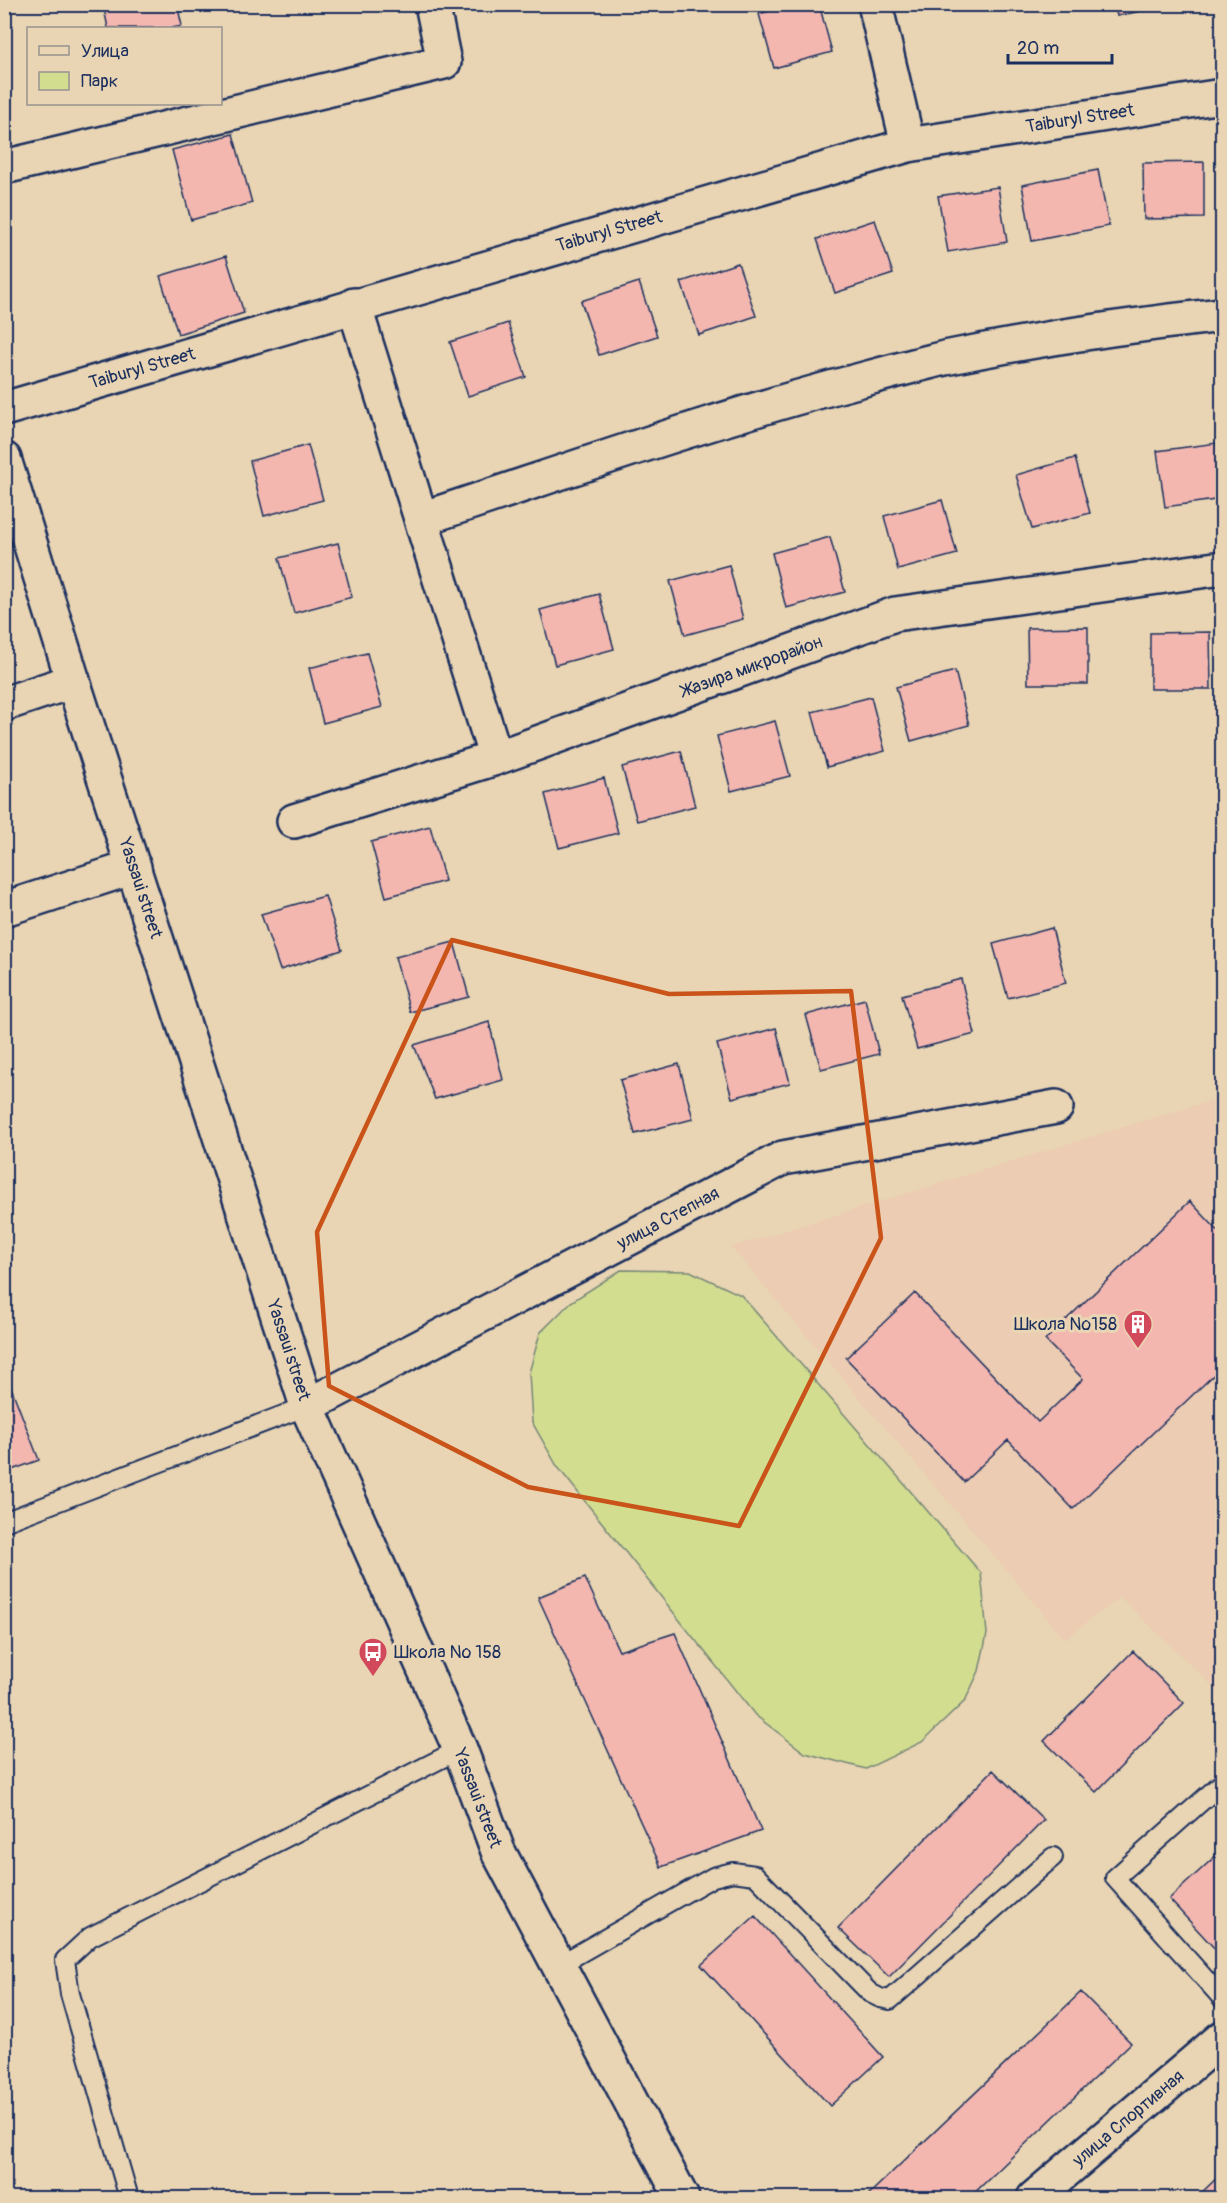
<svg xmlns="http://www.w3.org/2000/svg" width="1227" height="2203" font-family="Pangolin,sans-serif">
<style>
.built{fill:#ecccb2}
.green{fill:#d2dd90;stroke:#768677;stroke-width:1.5}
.building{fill:#f3b7b0;stroke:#1b2f5e;stroke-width:1.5}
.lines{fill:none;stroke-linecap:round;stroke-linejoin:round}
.service-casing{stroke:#1b2f5e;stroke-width:22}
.minor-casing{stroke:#1b2f5e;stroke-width:38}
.tertiary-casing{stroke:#1b2f5e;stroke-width:38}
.secondary-casing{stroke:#1b2f5e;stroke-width:38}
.service{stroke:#e9d5b3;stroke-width:18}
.minor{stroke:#e9d5b3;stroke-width:33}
.tertiary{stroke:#e9d5b3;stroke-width:33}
.secondary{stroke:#e9d5b3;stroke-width:33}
.marked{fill:none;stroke:#c95318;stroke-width:4.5;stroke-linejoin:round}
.labels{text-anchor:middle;stroke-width:6;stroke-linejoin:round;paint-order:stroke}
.street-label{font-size:18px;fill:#1b2f5e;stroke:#e9d5b3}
.poi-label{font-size:18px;fill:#1b2f5e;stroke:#e9d5b3;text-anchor:end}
</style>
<rect width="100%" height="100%" fill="#e9d5b3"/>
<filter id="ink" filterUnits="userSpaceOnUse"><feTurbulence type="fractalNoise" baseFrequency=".0167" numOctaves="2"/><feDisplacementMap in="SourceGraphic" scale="12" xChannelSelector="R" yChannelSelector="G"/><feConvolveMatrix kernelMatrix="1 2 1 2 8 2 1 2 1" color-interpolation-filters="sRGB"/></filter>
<g filter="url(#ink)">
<path class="built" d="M 1222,1097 L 1222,1695 L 1120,1597 L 1065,1639 L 731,1247 Z"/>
<path class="green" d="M 621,1270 L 690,1271 L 741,1295 L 981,1573 L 987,1634 L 979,1671 L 965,1701 L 922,1742 L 866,1769 L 805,1753 L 755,1715 L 557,1466 L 532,1422 L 529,1373 L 540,1333 L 571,1302 Z"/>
<path class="building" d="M 103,4 L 177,4 L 182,26 L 172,28 L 108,28 Z
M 793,4 L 819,4 L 832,52 L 774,68 L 759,14 Z
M 1114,4 L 1174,4 L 1117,16 Z
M 233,134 L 252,203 L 191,220 L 172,150 Z
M 1204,162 L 1204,218 L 1144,219 L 1143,163 Z
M 1098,170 L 1109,226 L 1032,241 L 1022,185 Z
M 998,187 L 1007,242 L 948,252 L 938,196 Z
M 875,220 L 893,274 L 835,293 L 817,239 Z
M 226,256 L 244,313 L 178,334 L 160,276 Z
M 738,263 L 756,316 L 699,335 L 681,282 Z
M 639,282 L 657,336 L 599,355 L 581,301 Z
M 508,323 L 526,377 L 468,396 L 450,342 Z
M 1217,443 L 1222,483 L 1222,499 L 1165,507 L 1157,451 Z
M 308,445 L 323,500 L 264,516 L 250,461 Z
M 1075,458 L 1090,513 L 1032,529 L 1016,475 Z
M 942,500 L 957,554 L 898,570 L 884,516 Z
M 830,537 L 845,592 L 786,608 L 772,553 Z
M 338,543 L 352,597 L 294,613 L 279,558 Z
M 729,565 L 743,619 L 685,635 L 670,581 Z
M 599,594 L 614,649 L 555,665 L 540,610 Z
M 1088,627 L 1088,684 L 1028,684 L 1027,628 Z
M 1210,632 L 1211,689 L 1150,689 L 1150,633 Z
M 367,653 L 382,707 L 323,723 L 309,668 Z
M 955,671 L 969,725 L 911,741 L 896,687 Z
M 871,697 L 885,751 L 827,767 L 812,712 Z
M 775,721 L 790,776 L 731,791 L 717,736 Z
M 681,751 L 695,806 L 637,821 L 622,767 Z
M 604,778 L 618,833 L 559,848 L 545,794 Z
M 430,826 L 445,881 L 386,897 L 371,842 Z
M 325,896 L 342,950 L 280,970 L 261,914 Z
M 1052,928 L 1066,983 L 1008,998 L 993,944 Z
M 454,942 L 469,997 L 410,1012 L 395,957 Z
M 961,979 L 975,1034 L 917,1049 L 902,995 Z
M 865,999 L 879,1054 L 821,1069 L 806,1015 Z
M 489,1022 L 503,1080 L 435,1099 L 414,1045 Z
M 776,1028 L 790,1083 L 732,1098 L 717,1044 Z
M 679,1064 L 693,1119 L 635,1134 L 620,1080 Z
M 1190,1201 L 1222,1235 L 1222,1367 L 1073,1509 L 1008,1440 L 964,1482 L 846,1358 L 915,1293 L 1038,1422 L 1083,1379 L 1045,1340 Z
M 4,1369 L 39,1460 L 4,1473 Z
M 585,1578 L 619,1651 L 675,1633 L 761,1831 L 661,1867 L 538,1597 Z
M 1133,1651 L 1184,1703 L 1096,1792 L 1044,1741 Z
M 993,1770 L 1044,1820 L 889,1977 L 838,1928 Z
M 1222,1850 L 1222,1944 L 1216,1950 L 1169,1899 Z
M 755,1916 L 883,2057 L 830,2106 L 701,1965 Z
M 1081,1992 L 1131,2043 L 969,2198 L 865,2198 Z
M 1222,2173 L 1222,2198 L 1196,2198 Z"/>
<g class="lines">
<g class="service-casing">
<path id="service" d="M 4,1522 L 307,1406
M 1222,1783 L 1115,1878 L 1222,1998
M 559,1965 L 713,1877 L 733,1872 L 755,1875 L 870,1993 L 880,1998 L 890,2000 L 1053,1857
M 129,2198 L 70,1994 L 65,1960 L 90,1937 L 460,1749"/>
</g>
<g class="minor-casing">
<path id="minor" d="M 875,4 L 908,145
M 4,167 L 444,62 L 432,4
M 354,305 L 496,758
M 421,519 C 558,474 693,426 831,388 C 869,378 907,367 945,358 C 1036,339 1130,325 1222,315
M 4,704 L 73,681
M 294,821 L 496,758 L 895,614 L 1222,568
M 4,909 L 134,867
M 307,1406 L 783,1158 L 1056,1107
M 1034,2198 L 1222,2038"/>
</g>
<g class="tertiary-casing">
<path id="tertiary" d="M 4,409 L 908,145 L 1222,96"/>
</g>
<g class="secondary-casing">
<path id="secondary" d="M 4,459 L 73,681 L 307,1406 L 460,1749 L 498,1851 L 682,2198"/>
</g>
<use href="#service" class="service"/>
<use href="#minor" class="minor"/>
<use href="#tertiary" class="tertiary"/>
<use href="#secondary" class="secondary"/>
</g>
</g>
<path class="marked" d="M 452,940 L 669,994 L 851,991 L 881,1238 L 739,1526 L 528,1487 L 329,1386 L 317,1232 Z"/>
<defs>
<g id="building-pin" transform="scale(1.5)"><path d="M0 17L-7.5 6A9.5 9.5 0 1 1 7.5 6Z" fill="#d1495b" stroke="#e9d5b3"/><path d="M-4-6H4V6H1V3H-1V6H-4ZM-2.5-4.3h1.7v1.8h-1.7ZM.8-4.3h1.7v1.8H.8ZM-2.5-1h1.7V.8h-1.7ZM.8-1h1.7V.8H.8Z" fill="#fff"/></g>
<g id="bus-pin" transform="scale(1.5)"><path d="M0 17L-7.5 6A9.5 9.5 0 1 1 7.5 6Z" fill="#d1495b" stroke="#e9d5b3"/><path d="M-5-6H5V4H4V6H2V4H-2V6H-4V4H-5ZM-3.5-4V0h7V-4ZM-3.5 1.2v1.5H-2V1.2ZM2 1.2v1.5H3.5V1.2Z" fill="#fff"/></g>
</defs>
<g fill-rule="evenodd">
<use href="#building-pin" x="1138" y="1324"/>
<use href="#bus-pin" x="373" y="1652"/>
</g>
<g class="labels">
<g class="street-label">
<text transform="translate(1080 118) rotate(-9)" y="6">Taiburyl Street</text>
<text transform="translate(609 231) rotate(-16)" y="6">Taiburyl Street</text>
<text transform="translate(142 368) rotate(-16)" y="6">Taiburyl Street</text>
<text transform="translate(752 666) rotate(-20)" y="6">Жазира микрорайон</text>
<text transform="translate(141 888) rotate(72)" y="6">Yassaui street</text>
<text transform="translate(668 1218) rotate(-28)" y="6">улица Степная</text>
<text transform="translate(289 1350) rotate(72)" y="6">Yassaui street</text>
<text transform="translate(478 1798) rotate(69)" y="6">Yassaui street</text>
<text transform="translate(1128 2118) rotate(-40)" y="6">улица Спортивная</text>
</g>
<g class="poi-label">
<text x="1117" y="1330">Школа №158</text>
<text x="394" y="1658" text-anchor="start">Школа № 158</text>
</g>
</g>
<rect width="1227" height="2203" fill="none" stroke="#e9d5b3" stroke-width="24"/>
<rect x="12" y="12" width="1203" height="2179" fill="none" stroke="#1b2f5e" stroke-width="2" filter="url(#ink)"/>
<rect x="27" y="27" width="195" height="78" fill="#e9d5b3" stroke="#979391" stroke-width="1.5"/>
<rect x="39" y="46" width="30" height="9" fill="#e9d5b3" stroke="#979391" stroke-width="1.5"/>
<text x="81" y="57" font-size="18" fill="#1b2f5e">Улица</text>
<rect x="39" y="72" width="30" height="18" fill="#d2dd90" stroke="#979391" stroke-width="1.5"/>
<text x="81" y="87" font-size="18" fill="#1b2f5e">Парк</text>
<path d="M1008 54v9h104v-9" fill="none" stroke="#1b2f5e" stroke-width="3"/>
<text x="1017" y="54" font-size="18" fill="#1b2f5e" stroke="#e9d5b3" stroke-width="4.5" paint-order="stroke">20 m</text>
</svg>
